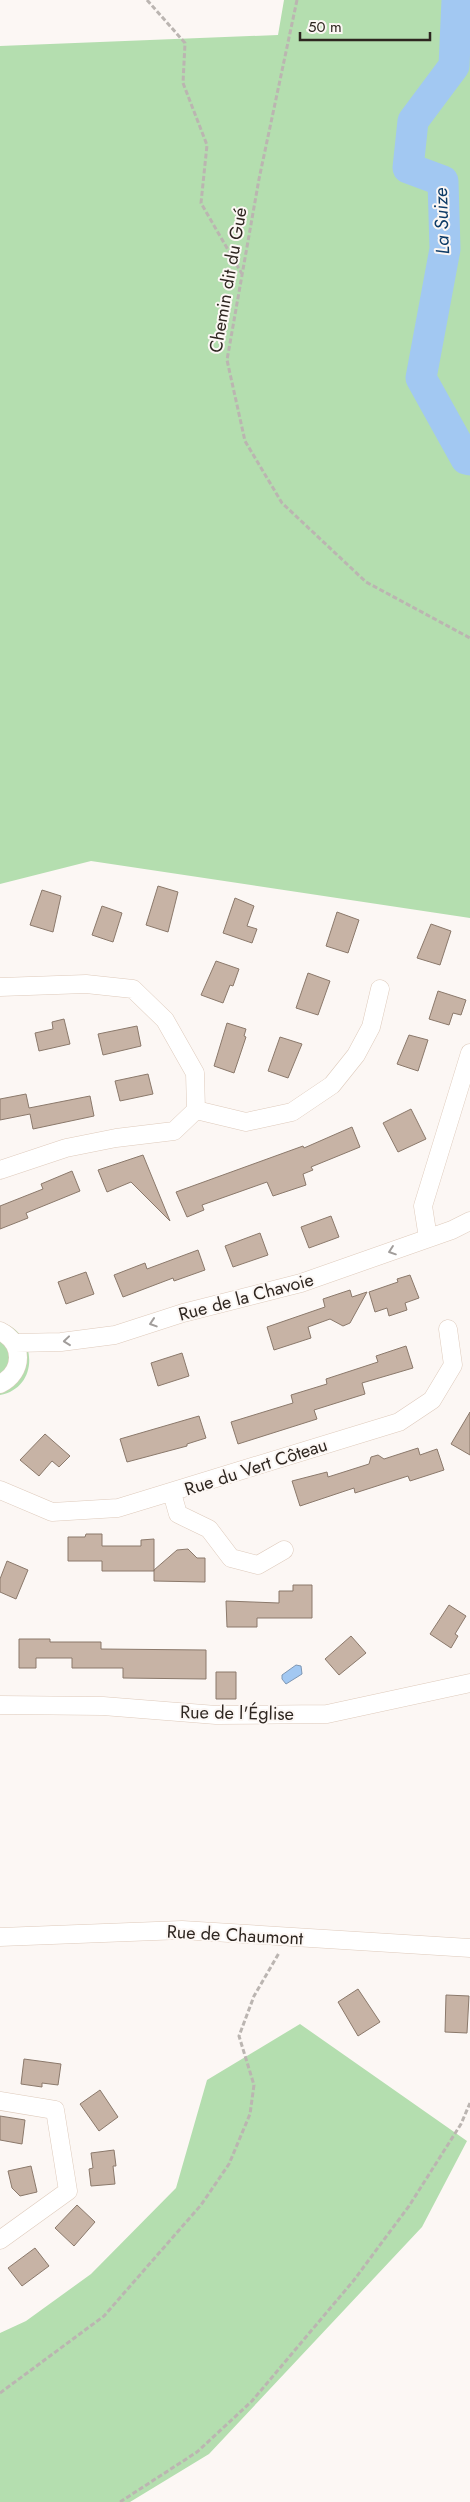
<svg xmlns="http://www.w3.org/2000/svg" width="470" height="2502" font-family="Jost,sans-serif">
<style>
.green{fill:#b4deaf}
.water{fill:#a2c8f2;stroke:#7f97b3}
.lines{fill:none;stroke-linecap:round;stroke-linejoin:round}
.river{stroke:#a2c8f2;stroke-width:31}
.building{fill:#c7b3a5;stroke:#8b796b}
.minor-casing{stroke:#decabb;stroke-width:19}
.path{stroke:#bbb5b1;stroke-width:3;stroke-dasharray:5 2.5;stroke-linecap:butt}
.minor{stroke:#fff;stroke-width:18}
.oneway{stroke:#a19d9b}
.labels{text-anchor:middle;stroke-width:4;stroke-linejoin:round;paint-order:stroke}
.street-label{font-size:18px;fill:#2e2620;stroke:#fcf7f4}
.water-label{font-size:19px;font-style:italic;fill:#0d3b67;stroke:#fcf7f4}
</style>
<rect width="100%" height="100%" fill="#fcf7f4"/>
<path class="green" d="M 284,0 L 470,0 L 470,918 L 91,861 L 0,884 L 0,46 L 278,35 Z
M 0,1322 C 38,1332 40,1388 0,1395 Z
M 300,2024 L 467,2141 L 422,2227 L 209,2454 L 130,2502 L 0,2502 L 0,2333 L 26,2321 L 91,2274 L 176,2188 L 207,2080 Z"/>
<path class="water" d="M 296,1665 L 301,1666 L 302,1674 L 286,1684 L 282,1679 L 282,1675 Z"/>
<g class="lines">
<path class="river" d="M 457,0 L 454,66 L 413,121 L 408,168 L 443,181 L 445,249 L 421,378 L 466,459 L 470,460"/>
</g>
<path class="building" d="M 158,886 L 178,892 L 168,932 L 146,925 Z
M 42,890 L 61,896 L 53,932 L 30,925 Z
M 235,898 L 254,906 L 247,926 L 257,929 L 252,943 L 223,933 Z
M 102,906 L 122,913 L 113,942 L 92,935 Z
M 337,912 L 359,920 L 348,953 L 326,946 Z
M 431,924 L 451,931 L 440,965 L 417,958 Z
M 216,961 L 239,969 L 233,986 L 230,985 L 223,1003 L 201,995 Z
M 308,973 L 330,981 L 318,1015 L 296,1008 Z
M 438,991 L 466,1000 L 461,1015 L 453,1013 L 449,1025 L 429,1019 Z
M 64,1019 L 70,1044 L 39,1051 L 35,1033 L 53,1029 L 52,1022 Z
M 227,1023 L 246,1029 L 244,1036 L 246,1037 L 234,1073 L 214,1066 Z
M 137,1026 L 141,1046 L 103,1055 L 98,1034 Z
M 409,1035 L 428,1040 L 418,1071 L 397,1064 Z
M 280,1037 L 302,1044 L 288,1078 L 268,1071 Z
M 148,1074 L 153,1094 L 120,1101 L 115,1081 Z
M 26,1094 L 29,1108 L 90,1096 L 94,1116 L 33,1129 L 30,1114 L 0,1120 L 0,1099 Z
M 411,1109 L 426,1139 L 398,1152 L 383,1123 Z
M 352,1127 L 360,1147 L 311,1167 L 313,1170 L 303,1174 L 306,1185 L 273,1196 L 267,1182 L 202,1205 L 204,1210 L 187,1217 L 176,1192 L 303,1146 L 304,1148 Z
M 143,1155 L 170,1221 L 131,1182 L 107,1192 L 98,1170 Z
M 72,1171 L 80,1191 L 26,1213 L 28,1218 L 0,1229 L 0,1206 L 43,1189 L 41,1184 Z
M 331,1216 L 339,1237 L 309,1248 L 301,1227 Z
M 260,1233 L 268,1255 L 233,1267 L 225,1246 Z
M 198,1250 L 205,1270 L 174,1281 L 173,1278 L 123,1297 L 114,1275 L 145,1263 L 147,1269 Z
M 86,1272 L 94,1294 L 66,1304 L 58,1282 Z
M 410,1275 L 419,1298 L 405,1303 L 407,1310 L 389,1316 L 387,1308 L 375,1312 L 369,1292 L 398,1282 L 397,1279 Z
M 350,1290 L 352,1297 L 367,1292 L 350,1323 L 343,1326 L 330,1319 L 308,1327 L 311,1338 L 274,1350 L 267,1327 L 325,1307 L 323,1299 Z
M 406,1346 L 413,1368 L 362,1383 L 365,1394 L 314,1410 L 317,1419 L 238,1444 L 231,1422 L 293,1403 L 291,1395 L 327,1384 L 326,1379 L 378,1362 L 376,1356 Z
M 182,1353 L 189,1376 L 158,1386 L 151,1363 Z
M 470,1412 L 470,1455 L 451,1444 Z
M 199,1416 L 206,1438 L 187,1444 L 187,1446 L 127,1462 L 120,1439 Z
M 45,1434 L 70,1456 L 59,1467 L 52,1461 L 39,1476 L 20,1460 Z
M 418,1448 L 420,1455 L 437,1449 L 444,1470 L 410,1481 L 408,1476 L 355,1493 L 354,1488 L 300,1506 L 292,1481 L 327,1472 L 328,1477 L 369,1464 L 371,1457 L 378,1455 L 384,1459 Z
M 86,1534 L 102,1534 L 102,1546 L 141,1546 L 141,1540 L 154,1539 L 154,1571 L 102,1571 L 102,1561 L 68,1561 L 68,1537 L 85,1537 Z
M 188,1549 L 197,1558 L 205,1558 L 205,1582 L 154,1581 L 154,1570 L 177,1550 Z
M 7,1561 L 28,1570 L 16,1599 L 0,1592 L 0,1579 Z
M 293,1585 L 312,1585 L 312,1618 L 257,1618 L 257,1627 L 227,1627 L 226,1601 L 279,1603 L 279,1591 L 293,1591 Z
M 449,1605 L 466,1616 L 455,1634 L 458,1636 L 451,1648 L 430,1634 Z
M 351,1636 L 366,1653 L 339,1675 L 325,1659 Z
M 19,1639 L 50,1639 L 50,1642 L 101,1642 L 101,1649 L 206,1650 L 206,1679 L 123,1678 L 123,1668 L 72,1668 L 72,1658 L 36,1658 L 36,1668 L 19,1668 Z
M 216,1672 L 236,1672 L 236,1699 L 216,1699 Z
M 358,1989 L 380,2022 L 358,2036 L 338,2002 Z
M 446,1995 L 469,1996 L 467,2033 L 445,2032 Z
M 24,2059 L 61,2064 L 58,2085 L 42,2083 L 42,2087 L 21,2084 Z
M 100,2090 L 118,2117 L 99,2131 L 80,2104 Z
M 0,2116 L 25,2120 L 22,2144 L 0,2140 Z
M 114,2150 L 116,2166 L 113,2166 L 115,2184 L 91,2186 L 89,2169 L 93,2168 L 91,2153 Z
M 31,2166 L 37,2192 L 20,2196 L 12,2188 L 8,2171 Z
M 77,2205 L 95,2222 L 74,2246 L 55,2228 Z
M 35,2248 L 49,2266 L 22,2286 L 8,2268 Z"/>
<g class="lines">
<g class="minor-casing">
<path id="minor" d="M 0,987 L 86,984 L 133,989 L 165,1020 L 195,1073 L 196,1110 L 174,1131 L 116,1138 L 66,1148 L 0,1170
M 196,1110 L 246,1122 L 292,1112 L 332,1085 L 356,1055 L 371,1027 L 380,989
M 428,1238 L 423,1206 L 470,1053
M 0,1331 C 24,1343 24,1372 0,1384
M 15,1343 L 61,1342 L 115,1335 L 183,1313 L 301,1283 L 452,1230 L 470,1221
M 0,1490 L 52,1512 L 118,1508 L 399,1422 L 432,1400 L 453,1365 L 448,1329
M 172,1493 L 178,1514 L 209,1529 L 231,1558 L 258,1565 L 284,1550
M 0,1705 L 103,1706 L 216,1715 L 327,1714 L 470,1683
M 0,1937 L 182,1930 L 470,1948
M 0,2101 L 55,2110 L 68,2191 L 0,2240"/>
</g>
<path class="path" d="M 147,0 L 185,43 L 183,83 L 207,145 L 201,203 L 242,274
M 297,0 L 259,179 L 227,360 L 245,441 L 282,503 L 366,582 L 470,638
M 0,2393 L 104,2316 L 201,2205 L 229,2164 L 250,2114 L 254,2085 L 239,2036 L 254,1996 L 279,1953
M 120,2502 L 197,2452 L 252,2401 L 354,2280 L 409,2206 L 461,2124 L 470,2103"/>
<use href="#minor" class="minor"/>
</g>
<defs><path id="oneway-chevron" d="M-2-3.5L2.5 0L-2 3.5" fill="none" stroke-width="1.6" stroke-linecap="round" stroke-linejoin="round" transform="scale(1.25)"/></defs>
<g class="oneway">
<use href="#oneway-chevron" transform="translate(392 1251) rotate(161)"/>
<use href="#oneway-chevron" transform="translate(153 1323) rotate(162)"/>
<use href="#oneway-chevron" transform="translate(67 1341) rotate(174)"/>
</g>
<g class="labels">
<g class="street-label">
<text transform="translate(228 280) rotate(-80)" y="6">Chemin dit du Gué</text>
<text transform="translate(246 1297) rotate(-15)" y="6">Rue de la Chavoie</text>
<text transform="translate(256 1467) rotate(-18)" y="6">Rue du Vert Côteau</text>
<text transform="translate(237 1713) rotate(1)" y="6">Rue de l'Église</text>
<text transform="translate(235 1935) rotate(3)" y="6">Rue de Chaumont</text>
</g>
<g class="water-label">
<text transform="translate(441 221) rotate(-92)" y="7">La Suize</text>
</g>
</g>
<path d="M300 32v8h130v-8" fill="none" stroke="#2e2620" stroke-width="2.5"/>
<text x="308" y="32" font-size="15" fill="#2e2620" stroke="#fcf7f4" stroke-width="4" paint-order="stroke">50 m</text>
</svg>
